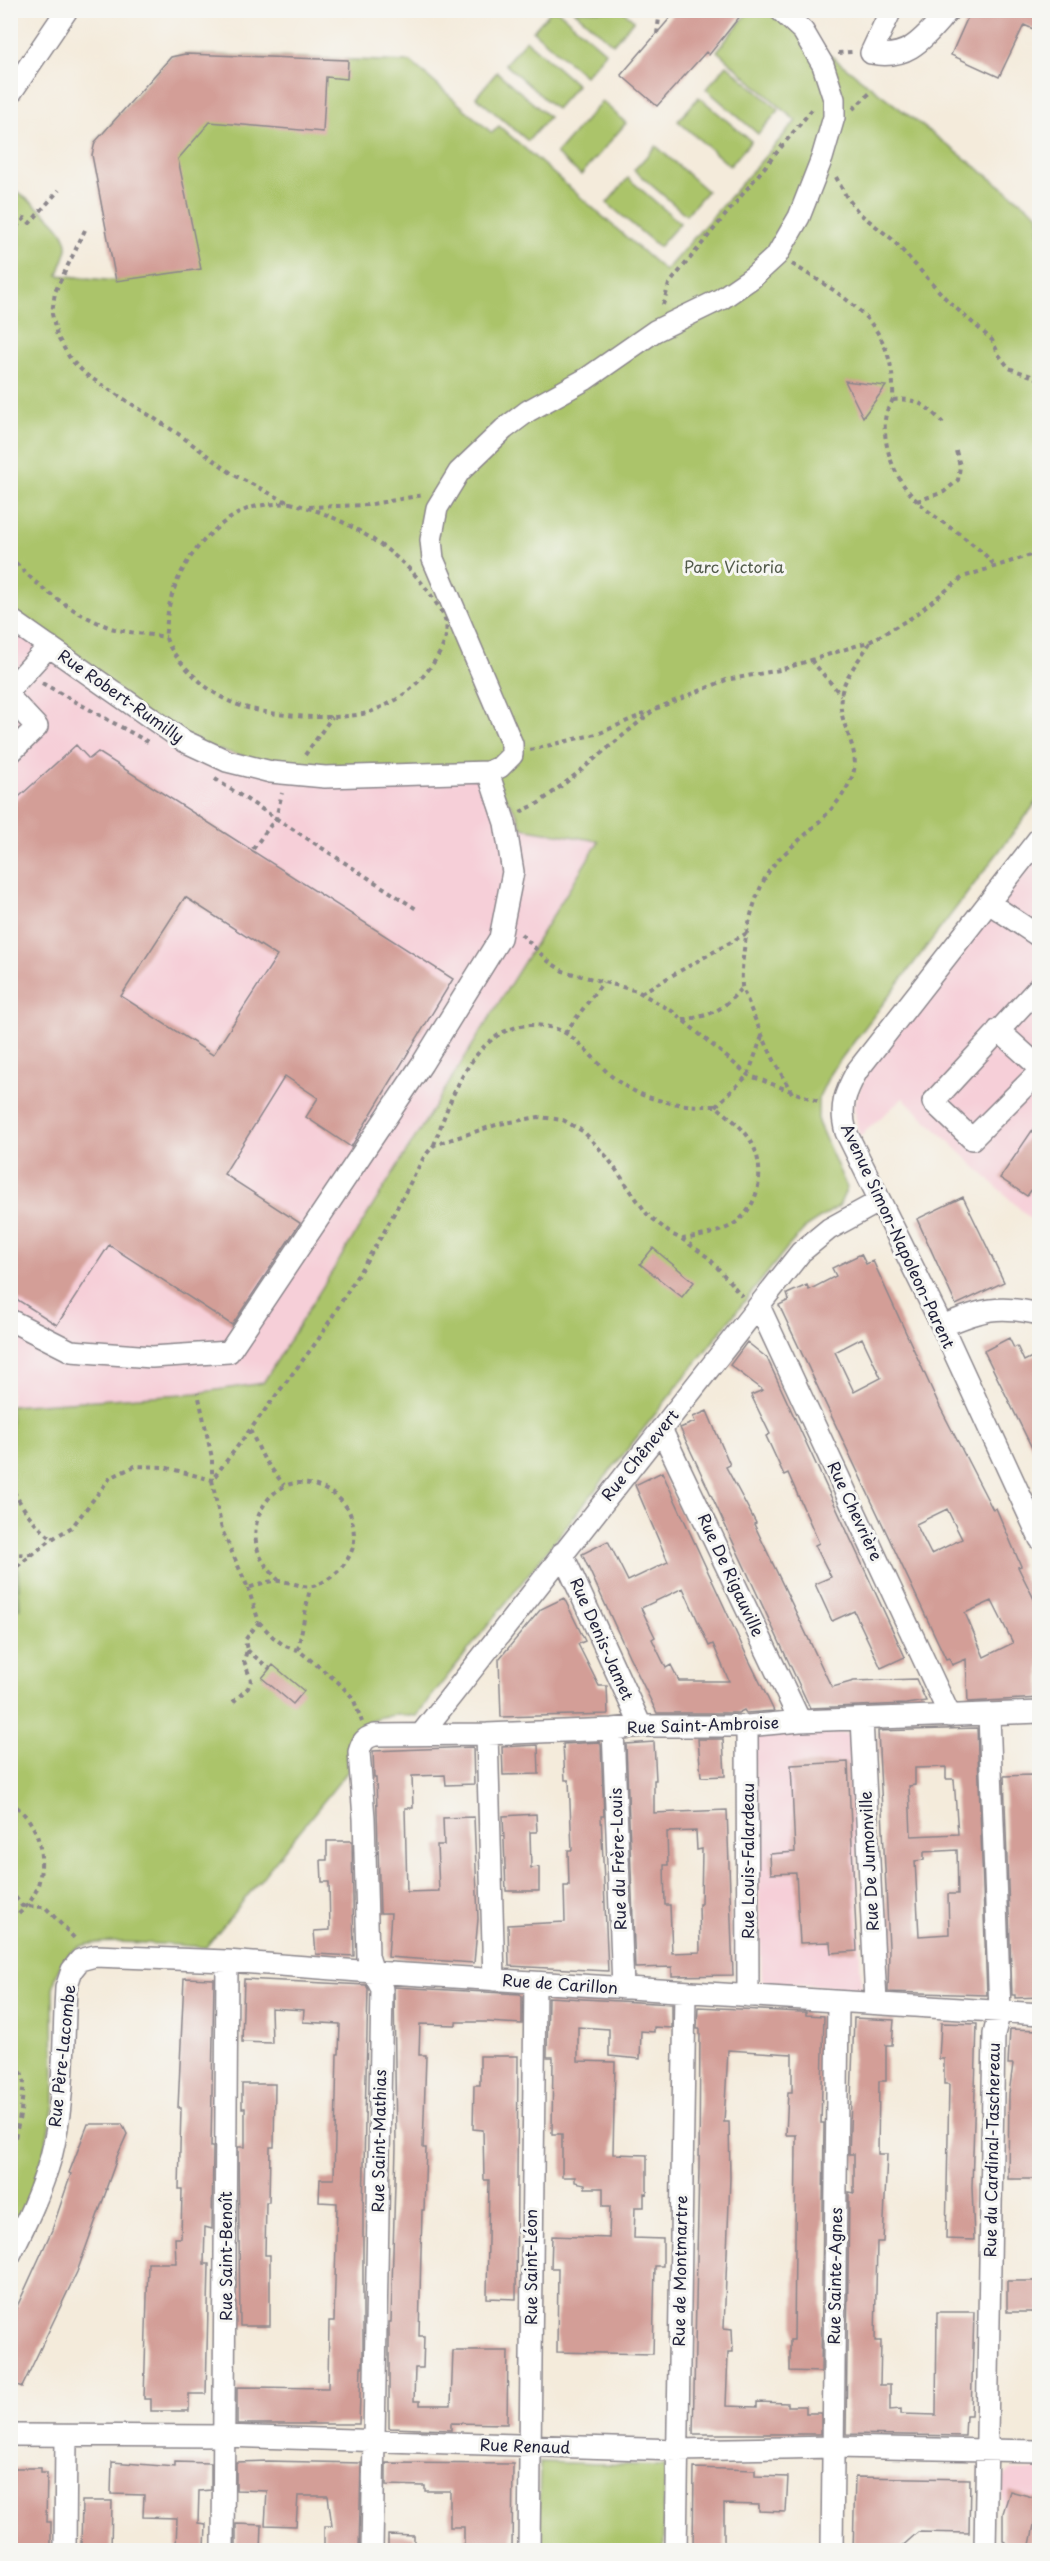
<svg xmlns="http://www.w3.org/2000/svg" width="1050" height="2561" font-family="'Playpen Sans',sans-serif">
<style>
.built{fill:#f6cfd8}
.green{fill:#abc46a;stroke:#667352;stroke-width:1.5}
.forest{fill:#88aa5e;stroke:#55664c;stroke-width:1.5}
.building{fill:#d39e97;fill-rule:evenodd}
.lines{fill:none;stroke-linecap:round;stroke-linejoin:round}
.minor-casing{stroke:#8b868b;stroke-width:24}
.path{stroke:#8b868b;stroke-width:4;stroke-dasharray:4.5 4.5;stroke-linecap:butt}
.minor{stroke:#fff;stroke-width:21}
.labels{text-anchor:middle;stroke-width:6;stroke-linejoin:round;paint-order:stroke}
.park-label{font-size:16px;fill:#525b4b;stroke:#f6f6f2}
.street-label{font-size:16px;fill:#22223b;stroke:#f6f6f2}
</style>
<rect width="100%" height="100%" fill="#f6f6f2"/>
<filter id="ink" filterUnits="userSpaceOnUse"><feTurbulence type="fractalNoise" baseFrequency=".0167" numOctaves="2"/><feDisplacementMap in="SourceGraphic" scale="12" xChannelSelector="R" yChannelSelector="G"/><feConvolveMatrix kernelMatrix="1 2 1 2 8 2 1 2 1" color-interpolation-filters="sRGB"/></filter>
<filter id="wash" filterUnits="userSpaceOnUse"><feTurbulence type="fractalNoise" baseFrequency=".008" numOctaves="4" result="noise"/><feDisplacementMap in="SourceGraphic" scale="24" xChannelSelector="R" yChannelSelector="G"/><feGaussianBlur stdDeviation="1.35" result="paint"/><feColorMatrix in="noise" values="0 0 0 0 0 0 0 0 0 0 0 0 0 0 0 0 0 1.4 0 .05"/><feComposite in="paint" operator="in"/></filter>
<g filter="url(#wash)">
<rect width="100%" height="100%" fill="#f4ebdb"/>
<path class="built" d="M 11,619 L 488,772 L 517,814 L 523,828 L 599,840 L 263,1383 L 198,1393 L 11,1406 Z
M 1039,852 L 1039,1227 L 903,1098 L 859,1137 L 854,1107 L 861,1086 L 871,1067 Z
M 852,1733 L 861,1988 L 762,1982 L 753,1736 Z
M 1010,2470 L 1039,2470 L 1039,2522 L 1003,2513 L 1002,2480 Z"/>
<path class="green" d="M 551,11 L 558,11 L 606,52 L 585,76 L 533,31 Z
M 574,11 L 623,11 L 634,20 L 613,44 Z
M 749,11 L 772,11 L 1039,215 L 1039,799 L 831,1072 L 818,1099 L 818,1122 L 847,1188 L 839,1206 L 806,1227 L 787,1248 L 416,1716 C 390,1713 354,1716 348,1747 C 346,1754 348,1763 348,1771 L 206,1947 C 180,1946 96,1936 77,1948 C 61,1959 56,1972 53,1990 L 54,2105 L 42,2161 L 11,2243 L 11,1406 L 197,1393 L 263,1383 L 599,841 L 522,828 L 517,814 L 488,772 L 325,777 L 184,741 L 11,619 L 11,187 C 27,200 69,225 67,248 C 66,256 60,266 58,275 L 116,281 L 95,142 L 171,57 L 185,54 L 411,62 L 492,133 L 499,126 L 665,271 L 796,121 L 717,51 Z
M 526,40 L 577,85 L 556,109 L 505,64 Z
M 727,65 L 779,110 L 758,134 L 706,89 Z
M 497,72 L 549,117 L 528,141 L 476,97 Z
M 699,97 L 751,141 L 730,166 L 678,121 Z
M 602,101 L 626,123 L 581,175 L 556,154 Z
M 656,146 L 707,191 L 686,215 L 634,170 Z
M 628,178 L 680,223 L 659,247 L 607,203 Z
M 540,2462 L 665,2466 L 663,2550 L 538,2550 Z"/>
<path class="forest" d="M 11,1562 L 18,1566 L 20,1608 L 11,1611 Z"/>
<g id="blocks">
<path class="building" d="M 677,10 L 745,10 L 709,55 L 706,52 L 657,106 L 621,75 Z
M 971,10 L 1040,10 L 1040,32 L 1024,25 L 999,77 L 951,55 Z
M 185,54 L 348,60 L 347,79 L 326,77 L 323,132 L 210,122 L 178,159 L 201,269 L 116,281 L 92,155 L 95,142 L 171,57 Z
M 845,381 L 886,386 L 863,417 Z
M 76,745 L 89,759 L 98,752 L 453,979 L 351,1147 L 306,1117 L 318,1098 L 285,1076 L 224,1174 L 300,1223 L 232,1325 L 109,1245 L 57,1325 L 10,1295 L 10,805 ZM 185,897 L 277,956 L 213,1055 L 121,996 Z
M 1040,1119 L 1040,1178 L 1027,1196 L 1000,1178 Z
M 963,1197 L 1004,1282 L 956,1305 L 917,1219 Z
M 653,1248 L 694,1282 L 682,1297 L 640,1264 Z
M 861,1254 L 866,1264 L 873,1261 L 940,1407 L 993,1510 L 996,1508 L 1021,1566 L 1018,1567 L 1040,1611 L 1040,1698 L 968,1702 L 966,1659 L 952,1665 L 949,1658 L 946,1659 L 779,1305 L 789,1300 L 787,1294 L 807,1285 L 809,1290 L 836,1276 L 832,1268 ZM 862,1338 L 881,1378 L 854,1392 L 835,1352 ZM 947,1509 L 962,1539 L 931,1554 L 916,1524 ZM 992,1601 L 1013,1643 L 984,1657 L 965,1613 Z
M 1009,1338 L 1014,1348 L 1017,1346 L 1024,1361 L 1040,1353 L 1040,1464 L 984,1351 Z
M 747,1342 L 767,1358 L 905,1657 L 881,1668 L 854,1611 L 832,1621 L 815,1584 L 831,1577 L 815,1545 L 819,1543 L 788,1473 L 784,1475 L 766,1436 L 770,1434 L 751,1395 L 763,1390 L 730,1365 Z
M 707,1411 L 730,1465 L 726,1467 L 756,1523 L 754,1524 L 830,1684 L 833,1687 L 854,1681 L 916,1679 L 926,1701 L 906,1704 L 810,1708 L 680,1428 L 695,1422 L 693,1417 Z
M 662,1472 L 746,1654 L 774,1711 L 746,1713 L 744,1710 L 738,1713 L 657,1713 L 629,1656 L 582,1554 L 608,1541 L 628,1581 L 668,1562 L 635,1485 ZM 683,1588 L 709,1646 L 713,1644 L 729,1681 L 679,1681 L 671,1665 L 666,1668 L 652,1639 L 655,1637 L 641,1608 Z
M 564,1598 L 585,1641 L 578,1644 L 599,1686 L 607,1686 L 608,1714 L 501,1717 L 499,1659 L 541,1609 Z
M 273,1665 L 304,1691 L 293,1704 L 262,1678 Z
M 977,1728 L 987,1995 L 888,1992 L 889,1947 L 878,1731 ZM 946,1767 L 946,1779 L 954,1779 L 958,1834 L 911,1836 L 909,1786 L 915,1785 L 915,1768 ZM 957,1850 L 958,1894 L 948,1894 L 949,1934 L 919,1936 L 915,1861 L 924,1860 L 924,1852 Z
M 698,1739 L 723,1739 L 725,1776 L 701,1777 Z
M 599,1742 L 601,1745 L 604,1816 L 601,1816 L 608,1971 L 509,1966 L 508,1925 L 565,1922 L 564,1886 L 569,1886 L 568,1850 L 572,1850 L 569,1780 L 565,1780 L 563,1744 Z
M 654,1742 L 656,1780 L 654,1780 L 654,1813 L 727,1810 L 733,1975 L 672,1976 L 672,1967 L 635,1968 L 626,1744 ZM 696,1831 L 697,1850 L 702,1849 L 701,1904 L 699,1904 L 700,1952 L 672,1953 L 670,1905 L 665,1905 L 664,1865 L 668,1865 L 667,1832 Z
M 538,1745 L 539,1774 L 503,1775 L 502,1747 Z
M 473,1747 L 474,1784 L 446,1785 L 445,1775 L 412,1776 L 413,1808 L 405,1808 L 407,1892 L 439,1891 L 437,1845 L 444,1845 L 443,1818 L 474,1817 L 478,1919 L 474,1963 L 388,1957 L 391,1913 L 380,1913 L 376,1778 L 374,1778 L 373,1751 Z
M 848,1762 L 857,1951 L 831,1953 L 830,1942 L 800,1943 L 796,1873 L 771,1874 L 770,1854 L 795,1852 L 791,1765 Z
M 1032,1775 L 1033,1800 L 1040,1799 L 1040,1814 L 1037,1814 L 1037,1822 L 1034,1822 L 1037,1879 L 1040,1879 L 1040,1997 L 1015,1998 L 1015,1995 L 1012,1995 L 1004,1776 Z
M 536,1814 L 537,1832 L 530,1832 L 531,1868 L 539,1867 L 539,1891 L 506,1891 L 503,1816 Z
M 327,1841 L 352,1841 L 354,1956 L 316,1954 L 314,1931 L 330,1930 L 329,1882 L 322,1882 L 321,1860 L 327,1860 Z
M 184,1978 L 214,1979 L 211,2147 L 213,2147 L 212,2229 L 205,2227 L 204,2264 L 209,2264 L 206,2394 L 189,2394 L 189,2411 L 151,2411 L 151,2399 L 144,2399 L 148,2263 L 176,2263 L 175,2238 L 181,2238 L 182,2189 L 179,2189 L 181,2108 L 178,2108 Z
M 244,1979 L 366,1985 L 368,1989 L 363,2210 L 363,2367 L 361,2367 L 359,2424 L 237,2424 L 237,2387 L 328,2388 L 329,2321 L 334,2321 L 337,2203 L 319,2202 L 320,2179 L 334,2179 L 337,2054 L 339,2054 L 340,2024 L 303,2022 L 304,2010 L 271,2008 L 272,2043 L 242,2042 Z
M 394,1987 L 520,1994 L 522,1997 L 522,2024 L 487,2022 L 456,2022 L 456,2025 L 420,2024 L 419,2055 L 426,2055 L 423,2148 L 426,2148 L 424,2210 L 422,2210 L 419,2336 L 424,2336 L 423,2368 L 415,2368 L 414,2401 L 420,2401 L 420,2405 L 451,2405 L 453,2351 L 508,2351 L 507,2424 L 451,2423 L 451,2430 L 389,2428 L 389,2322 L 391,2322 L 396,2147 Z
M 548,1997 L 672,2004 L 672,2028 L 654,2027 L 654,2032 L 641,2031 L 640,2059 L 609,2056 L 609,2029 L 578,2027 L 578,2061 L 615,2062 L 613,2154 L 647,2155 L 647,2194 L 644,2193 L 644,2207 L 635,2207 L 634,2238 L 663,2239 L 663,2266 L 655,2266 L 653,2354 L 557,2352 L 558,2268 L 551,2268 L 552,2236 L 609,2238 L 610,2206 L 603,2206 L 603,2188 L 585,2188 L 585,2184 L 575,2182 L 575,2177 L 562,2177 L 562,2134 L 552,2134 L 553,2057 L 547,2057 Z
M 698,2007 L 801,2012 L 806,2012 L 806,2015 L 824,2016 L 821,2123 L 824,2123 L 821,2372 L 790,2371 L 790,2340 L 794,2340 L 796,2147 L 796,2135 L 786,2135 L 788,2092 L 792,2092 L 792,2054 L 728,2050 L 724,2122 L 729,2122 L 730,2178 L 724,2328 L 732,2329 L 733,2352 L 728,2352 L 726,2406 L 757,2407 L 757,2402 L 788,2403 L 788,2406 L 806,2406 L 806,2413 L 821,2413 L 821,2434 L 693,2434 L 699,2169 L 700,2029 L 697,2029 Z
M 854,2018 L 894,2020 L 892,2045 L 886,2045 L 886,2081 L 879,2081 L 878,2154 L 887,2154 L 883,2242 L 877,2242 L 875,2341 L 881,2341 L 880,2385 L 890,2385 L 890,2410 L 901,2409 L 901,2414 L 936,2415 L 937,2312 L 974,2312 L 971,2415 L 966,2415 L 965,2436 L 846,2434 L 849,2192 L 854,2193 L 854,2154 L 849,2154 Z
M 941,2023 L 977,2024 L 972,2187 L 974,2240 L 946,2239 L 949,2084 L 944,2084 L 944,2059 L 939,2059 Z
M 1010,2029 L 1040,2030 L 1040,2179 L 1008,2179 L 1009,2094 L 1013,2064 L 1008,2064 Z
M 480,2056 L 518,2056 L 516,2299 L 487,2298 L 489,2180 L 484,2180 L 483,2130 L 473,2129 L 474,2085 L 480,2085 Z
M 242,2084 L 275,2084 L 274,2147 L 270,2147 L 269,2202 L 266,2202 L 265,2255 L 270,2255 L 270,2326 L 240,2326 L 238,2147 L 245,2147 L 245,2108 L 242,2108 Z
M 88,2124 L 122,2124 L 127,2134 L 115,2161 L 116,2161 L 106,2189 L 107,2189 L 77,2272 L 22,2387 L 10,2382 L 10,2322 L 52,2230 L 71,2174 L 69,2173 Z
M 1007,2281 L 1040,2281 L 1040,2312 L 1007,2312 Z
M 267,2461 L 361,2463 L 359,2550 L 324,2550 L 324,2526 L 332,2526 L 328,2496 L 298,2496 L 296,2526 L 265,2525 L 267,2491 L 236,2490 L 236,2462 Z
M 112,2462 L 175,2467 L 175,2462 L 211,2463 L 211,2490 L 199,2491 L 198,2523 L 206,2524 L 205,2549 L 176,2548 L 177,2518 L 143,2517 L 144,2495 L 111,2494 Z
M 386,2463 L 513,2464 L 512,2550 L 464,2550 L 464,2527 L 450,2527 L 450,2491 L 425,2491 L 425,2486 L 386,2485 Z
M 10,2468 L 41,2468 L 41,2473 L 47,2473 L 46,2522 L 51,2522 L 51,2550 L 10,2550 Z
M 694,2468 L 755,2470 L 755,2476 L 788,2477 L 786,2512 L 759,2511 L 759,2505 L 724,2504 L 724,2550 L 693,2550 Z
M 855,2477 L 970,2479 L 969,2533 L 918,2532 L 898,2550 L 853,2550 Z
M 1010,2491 L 1040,2499 L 1040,2522 L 1035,2520 L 1029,2550 L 1017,2546 L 1016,2549 L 1003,2541 L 1003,2513 Z
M 82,2501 L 112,2501 L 111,2550 L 81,2550 Z
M 236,2524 L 262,2525 L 261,2550 L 236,2550 Z
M 388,2535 L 414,2536 L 414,2550 L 388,2550 Z"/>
</g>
</g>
<g filter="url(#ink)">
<use href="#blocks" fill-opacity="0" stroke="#8b868b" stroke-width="1.5"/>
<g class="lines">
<g class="minor-casing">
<path id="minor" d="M 891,10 L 871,53 C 910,61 925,36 949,10
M 10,94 L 67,10
M 10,619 L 184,741 L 227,761 L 271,772 L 325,777 L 488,772 L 500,767 L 512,755 L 512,744 L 433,559 L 431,540 L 437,508 L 459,472 L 504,429 L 528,411 L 586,379 L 655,331 L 721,299 L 753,277 L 777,255 L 799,217 L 822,158 L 834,117 L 834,99 L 823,65 L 803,31 L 780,10
M 10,689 L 49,646
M 10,698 L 37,727 L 10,753
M 1040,837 L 857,1071 C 845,1093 839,1107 846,1132 L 942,1326 L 1040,1539
M 989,903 L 1040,937
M 1040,986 L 933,1102 L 972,1139 L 1040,1071
M 998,1030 L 1040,1068
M 759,1306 L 950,1716
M 10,1320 L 71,1351 L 152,1357 L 229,1352 L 422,1064 L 500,938 L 513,872 L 505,823 L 488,772
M 942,1326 C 982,1310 996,1304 1040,1314
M 661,1429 L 800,1721
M 562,1553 L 641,1726
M 862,1719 L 876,2002
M 747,1726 L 748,1996
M 613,1729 L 623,1988
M 422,1733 L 801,1252 L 829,1229 L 880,1201
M 487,1734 L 494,1980
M 10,2255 C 26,2223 41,2192 51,2157 C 65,2103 63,2043 66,1988 L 72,1970 L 80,1960 L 95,1956 L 227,1961 L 373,1972 L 1040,2014
M 10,2435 L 225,2436 L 677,2450 L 834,2447 L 1040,2451
M 65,2550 L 66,2437
M 223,2550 L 227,1961
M 372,2550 L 382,1989 L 373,1972 L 368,1956 L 364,1818 L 359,1752 C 362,1742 364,1738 375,1735 L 487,1734 L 613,1729 L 641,1726 L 747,1726 L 800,1721 L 1040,1712
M 529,2550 L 535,1983
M 676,2550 L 685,1992
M 832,2550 L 838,2002
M 985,2550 L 994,2034 L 1000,2011 L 989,1715"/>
</g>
<path class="path" d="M 657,34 L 660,10
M 838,53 L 852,52
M 853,109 L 870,93
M 836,177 L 846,196 L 859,213 L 892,239 L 948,301 L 992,340 L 999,355 L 1009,368 L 1040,379
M 10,226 L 13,230 L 25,218 L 30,223 L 59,190
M 85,230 L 55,292 L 52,314 L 57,336 L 71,360 L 88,376 L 177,433 L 234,475 L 289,503
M 792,264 C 847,298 896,323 893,398 C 892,404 887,408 886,414 C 882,431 888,457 896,472 C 917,516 966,530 995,566
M 663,305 L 669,284 L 814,107
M 893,400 C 917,397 928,407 943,423
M 917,501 L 944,492 L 958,480 L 960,466 L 956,451
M 290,503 C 344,515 408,555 436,603 C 440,609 445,617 446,624 C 449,640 438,657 429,669 C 417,684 405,696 388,704 C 381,707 374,711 367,713 C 334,721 265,717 233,703 C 217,696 204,686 192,674 C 183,665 170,651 166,638 C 165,633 167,625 167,620 C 171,574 204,529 245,510 C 258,504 276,504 290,503 Z
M 309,507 L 367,505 L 423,495
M 10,556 C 36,587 74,614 111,628 C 128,633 148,634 166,637
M 811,660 L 841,695
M 42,683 L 148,742
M 530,750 L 600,733 L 648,712
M 305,755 L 332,717
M 215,779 L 418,910
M 520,812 L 539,803 L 569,780 L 655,709 L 726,680 L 780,670 L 871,641 L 911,618 L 963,577 L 1040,552
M 253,849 L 276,818 L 282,793
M 521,934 L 548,961 L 563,971 L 637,991 L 672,1011 L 748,1075 L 820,1102
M 641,993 L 747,933
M 683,1020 C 713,1015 722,1011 742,987
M 565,1033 L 603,982
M 792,1093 C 776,1065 762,1037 750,1007 C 748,1000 743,993 742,986 C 740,951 753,886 777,861 C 804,833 837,813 852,777 C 863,749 837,725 841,697 C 843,677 861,658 871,641
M 716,1106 L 748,1075 L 762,1036
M 434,1145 C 450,1100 473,1027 531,1025 C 541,1025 553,1027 562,1031 C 580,1041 592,1057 606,1071 C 635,1100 677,1107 716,1106 C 729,1117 744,1128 752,1143 C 766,1170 760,1208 732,1225 C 717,1234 700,1236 683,1239
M 250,1430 L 264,1459 L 284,1485
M 10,1483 C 20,1506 33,1523 52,1539
M 10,1555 L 31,1554
M 10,1572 L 52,1539 L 72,1527 L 110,1478 L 135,1466 L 164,1467 L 212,1480 L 212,1458 L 198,1393
M 279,1581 C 274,1575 268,1569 264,1563 C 247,1537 256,1502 283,1487 C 301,1476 333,1489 345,1505 C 352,1514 353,1523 354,1535 C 356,1554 339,1574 323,1582 C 305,1592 297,1582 279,1581 C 269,1580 257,1585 248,1588 L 222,1530 L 212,1480 L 318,1340 L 384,1232 L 424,1157 L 434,1145 L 499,1124 L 539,1117 L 563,1120 L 584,1132 L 607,1157 L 647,1214 L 671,1234 L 682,1239 L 709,1258 L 742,1296
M 259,1622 L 273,1637 L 285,1646 L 298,1650 L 338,1682 L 353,1698 L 362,1722
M 247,1650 L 270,1669
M 298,1650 L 310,1588
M 233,1702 L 248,1688 L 251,1680 L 244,1661 L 247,1650 L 245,1640 L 259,1622 L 248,1588
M 10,1800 C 18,1808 27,1816 32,1825 C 44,1844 44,1878 33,1897 C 27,1907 19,1914 10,1921
M 10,1890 L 22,1906 L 45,1907 L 77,1941
M 10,2037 L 24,2081 L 21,2111 L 10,2161"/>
<use href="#minor" class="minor"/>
</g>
</g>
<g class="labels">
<g class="park-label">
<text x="734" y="573">Parc Victoria</text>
</g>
<g class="street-label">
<text transform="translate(121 696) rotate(35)" y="6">Rue Robert-Rumilly</text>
<text transform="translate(898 1236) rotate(65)" y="6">Avenue Simon-Napoleon-Parent</text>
<text transform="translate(640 1455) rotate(-51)" y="6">Rue Chênevert</text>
<text transform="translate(855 1511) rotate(65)" y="6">Rue Chevrière</text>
<text transform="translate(731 1575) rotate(65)" y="6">Rue De Rigauville</text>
<text transform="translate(602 1639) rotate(66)" y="6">Rue Denis-Jamet</text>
<text transform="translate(703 1725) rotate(-2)" y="6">Rue Saint-Ambroise</text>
<text transform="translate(618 1859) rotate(-92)" y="6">Rue du Frère-Louis</text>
<text transform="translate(748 1861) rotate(-90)" y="6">Rue Louis-Falardeau</text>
<text transform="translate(869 1861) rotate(-93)" y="6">Rue De Jumonville</text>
<text transform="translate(560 1984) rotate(4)" y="6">Rue de Carillon</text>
<text transform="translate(62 2056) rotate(-84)" y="6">Rue Père-Lacombe</text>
<text transform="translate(379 2141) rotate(-89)" y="6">Rue Saint-Mathias</text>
<text transform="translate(992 2150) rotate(-89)" y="6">Rue du Cardinal-Taschereau</text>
<text transform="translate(226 2256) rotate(-90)" y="6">Rue Saint-Benoît</text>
<text transform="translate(531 2267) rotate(-90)" y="6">Rue Saint-Léon</text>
<text transform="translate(680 2271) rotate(-89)" y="6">Rue de Montmartre</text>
<text transform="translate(835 2276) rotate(-89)" y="6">Rue Sainte-Agnes</text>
<text transform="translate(525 2446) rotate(2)" y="6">Rue Renaud</text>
</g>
</g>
<rect width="1050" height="2561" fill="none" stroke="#f6f6f2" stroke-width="36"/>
</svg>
